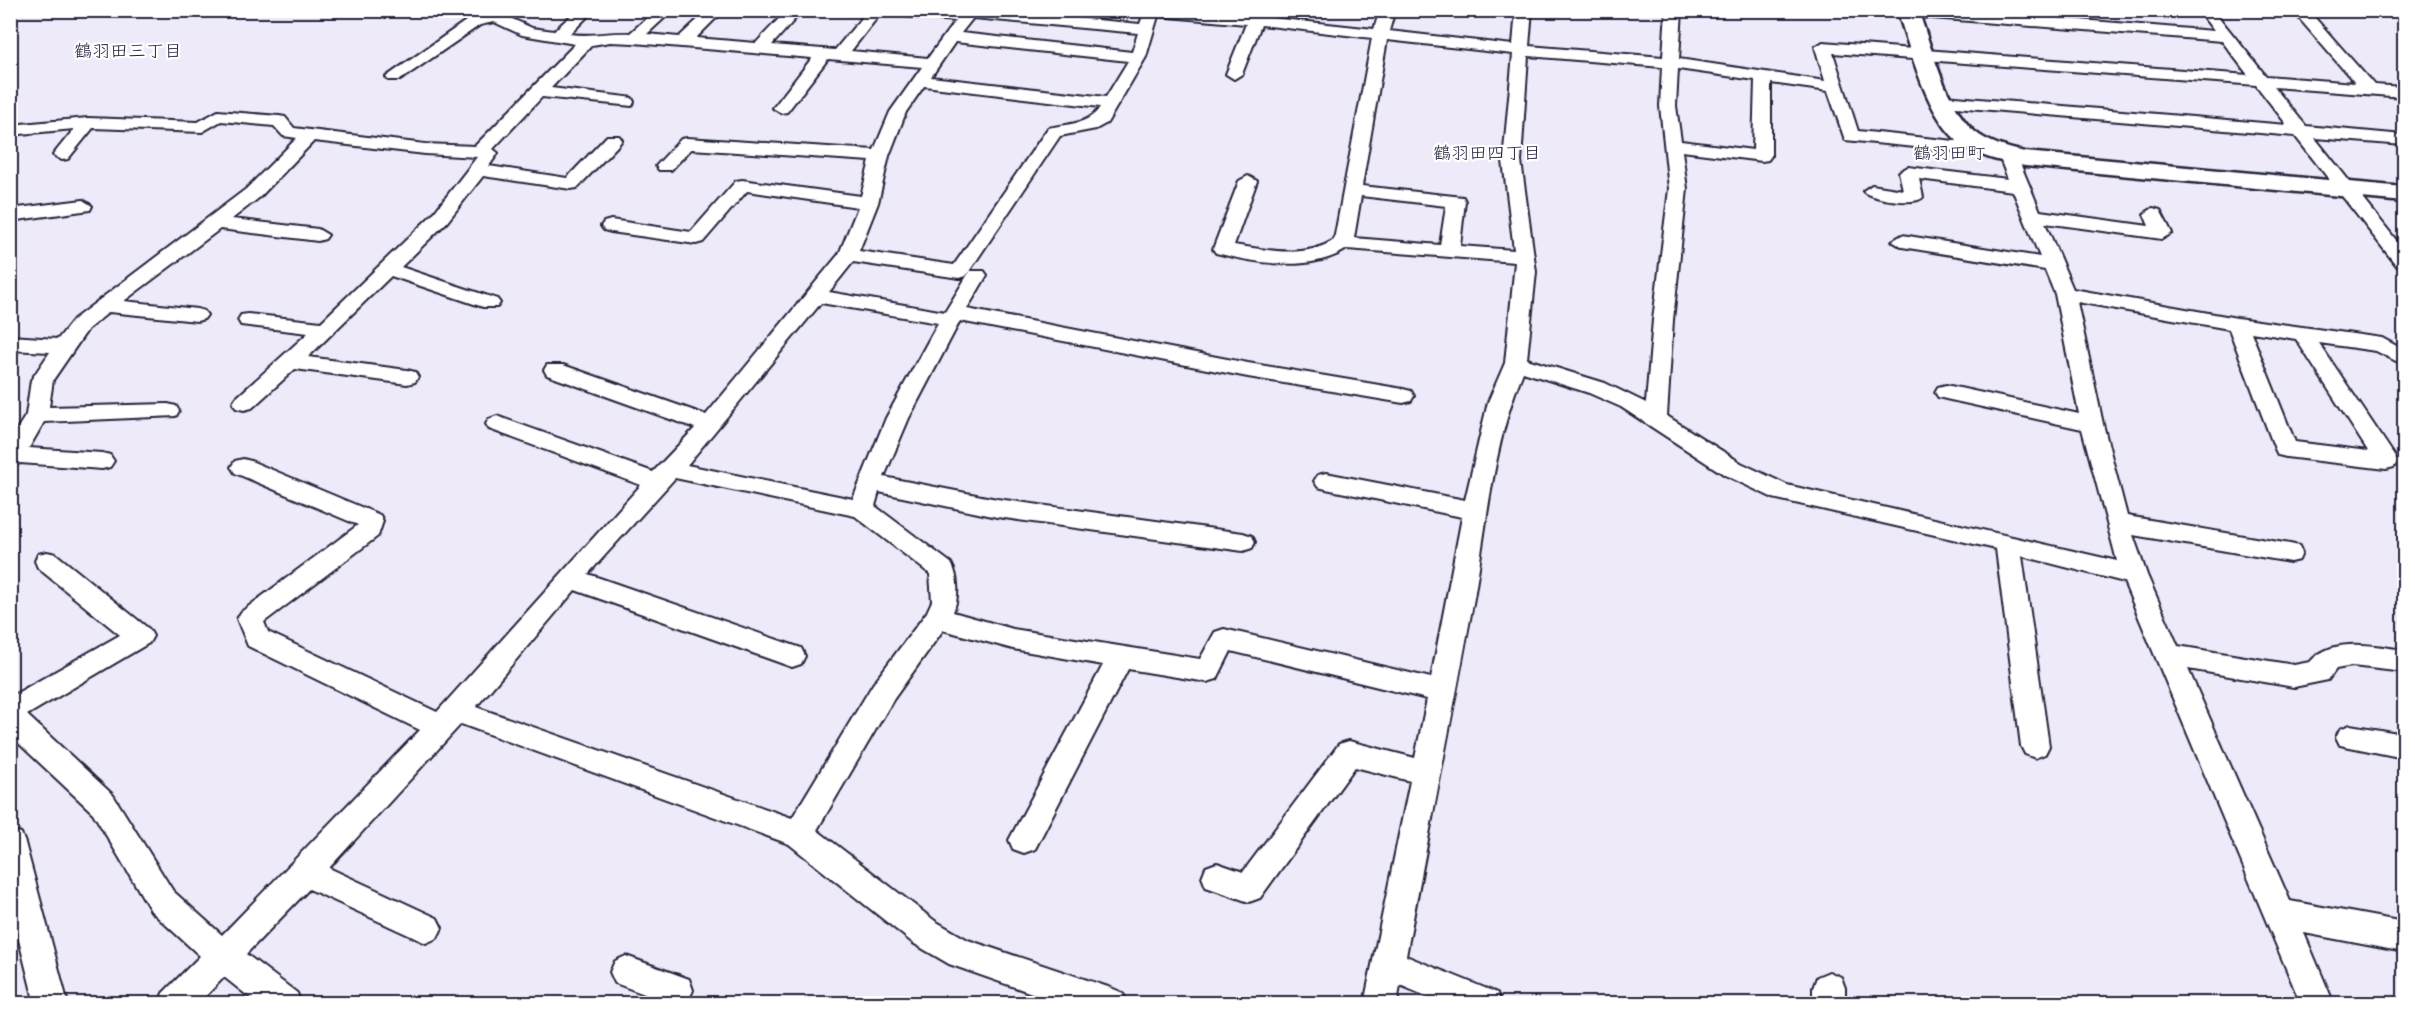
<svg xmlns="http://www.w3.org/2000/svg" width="2415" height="1014" font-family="Dekko,'Klee One',sans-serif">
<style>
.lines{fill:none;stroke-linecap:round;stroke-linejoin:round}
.street-casing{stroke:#22223b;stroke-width:4}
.secondary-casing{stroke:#22223b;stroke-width:5}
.street{fill:#fff;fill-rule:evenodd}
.secondary{fill:#fff;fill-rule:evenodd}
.labels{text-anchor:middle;stroke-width:4.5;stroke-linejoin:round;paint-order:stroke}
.far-neighbourhood-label{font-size:18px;fill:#22223b;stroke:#fff}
.far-quarter-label{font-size:18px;fill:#22223b;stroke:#fff}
</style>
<rect width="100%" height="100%" fill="#eeeaf9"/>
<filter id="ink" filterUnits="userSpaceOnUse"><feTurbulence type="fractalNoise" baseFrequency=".0167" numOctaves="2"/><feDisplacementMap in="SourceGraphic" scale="12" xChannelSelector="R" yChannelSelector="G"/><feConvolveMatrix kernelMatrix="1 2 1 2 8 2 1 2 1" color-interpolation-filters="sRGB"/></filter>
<g filter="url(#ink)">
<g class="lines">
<g class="street-casing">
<path id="street" d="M 494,10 L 511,10 L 506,16 L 532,28 L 554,31 L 577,10 L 594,10 L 570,34 C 590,37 610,32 630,33 L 656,10 L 673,10 L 647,34 L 679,37 L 708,10 L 724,10 L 696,38 L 756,43 L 787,10 L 803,10 L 772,45 L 835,50 L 868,10 L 883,10 L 851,51 L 928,58 L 955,21 L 893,15 L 886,10 L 991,10 L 1140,24 L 1145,10 L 1199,10 L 1374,29 L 1380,10 L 1395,10 L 1389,31 L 1513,45 L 1516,10 L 1532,10 L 1529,46 L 1663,57 L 1666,10 L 1682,10 L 1679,59 L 1825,81 L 1815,47 L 1823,42 L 2248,75 L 2222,41 L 1907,16 L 1899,11 L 1957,10 L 2214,31 L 2198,10 L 2213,10 L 2266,76 L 2355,83 L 2292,10 L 2308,10 L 2374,85 L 2404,87 L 2404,97 L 2274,87 L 2306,126 L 2404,135 L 2404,145 L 2315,138 L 2404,250 L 2404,268 L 2397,266 L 2295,136 L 1944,106 L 1936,101 L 1944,96 L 2287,125 L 2256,85 L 1833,53 L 1858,131 L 1955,141 L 1973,137 L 1982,142 L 1979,146 L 1955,151 L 1845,140 L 1828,91 L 1771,83 L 1771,156 L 1768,160 L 1762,161 L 1682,151 L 1687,189 L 1673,320 L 1667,416 L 1741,463 L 1787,485 L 2117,561 L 2082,429 L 1946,399 L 1938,397 L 1935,392 L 1938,387 L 1946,385 L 2079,414 L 2055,294 L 2045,270 L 1902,247 L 1892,241 L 1902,235 L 2040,257 L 2013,191 L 1919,179 L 1923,197 C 1917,206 1869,199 1863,191 L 1872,185 L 1903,190 L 1899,172 L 1908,167 L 2008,179 L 1999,156 L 2008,151 L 2017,156 L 2040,211 L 2149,226 L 2144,214 L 2153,208 L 2160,210 L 2172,233 L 2162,239 L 2045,223 L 2073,289 L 2237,318 L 2382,338 L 2404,350 L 2404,360 L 2398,362 L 2376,351 L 2319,343 L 2394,455 L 2398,461 L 2394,467 L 2386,469 L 2286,457 L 2278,455 L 2275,449 L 2229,329 L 2077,302 L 2103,424 L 2127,516 L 2290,544 L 2299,546 L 2302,553 L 2299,560 L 2290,562 L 2133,535 L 2147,575 L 2178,646 L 2294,665 L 2310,662 C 2332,636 2374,646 2404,650 L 2404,672 L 2352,666 L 2336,669 L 2328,680 L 2294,687 L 2188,669 L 2290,901 L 2404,922 L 2404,952 L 2304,933 L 2334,1004 L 2301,1004 L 2124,582 L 2022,556 L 2049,746 L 2045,754 L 2035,758 L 2025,754 L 2021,746 L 1996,549 L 1773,498 L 1725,475 L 1621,407 L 1589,393 L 1523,372 C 1493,443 1487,523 1474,598 C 1452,718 1428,837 1406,956 L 1497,993 L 1501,1004 L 1445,1004 L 1400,985 L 1397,1004 L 1364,1004 L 1410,781 L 1355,767 L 1260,898 L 1249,902 L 1206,887 L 1202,877 L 1206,867 L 1217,863 L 1243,872 L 1339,744 L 1349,741 L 1415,758 L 1427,699 L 1231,651 L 1217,679 L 1207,682 L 1128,669 L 1035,849 L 1024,853 L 1013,849 L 1009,840 L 1103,665 L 1013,649 L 943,630 L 893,700 L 817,830 L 935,921 L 968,940 L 1111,988 L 1123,993 L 1127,1004 L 1063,1004 L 949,964 L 913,943 L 789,844 L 461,724 L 329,868 L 437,918 L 442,928 L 437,938 L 426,943 L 309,889 L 246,954 L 297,993 L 301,1004 L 258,1004 L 224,977 L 198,1004 L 159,1004 L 163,993 L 200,956 L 151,911 L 93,813 L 10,735 L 10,697 L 120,635 L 38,568 L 35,561 L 38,554 L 47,552 L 56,554 L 149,629 L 153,636 L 149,643 L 27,715 L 113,795 L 173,891 L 222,935 L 420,730 L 248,646 L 237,619 L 241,612 L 358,525 L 235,473 L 231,467 L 235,461 L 243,459 L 251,461 L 380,515 L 383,521 L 378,536 L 264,622 L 268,632 L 437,712 L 641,485 L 489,429 L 486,424 L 489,419 L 497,416 L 505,419 L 653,472 L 695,428 L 547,375 L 544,370 L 547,365 L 563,365 L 706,415 L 839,254 L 858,207 L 747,191 L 703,242 L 696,244 L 611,232 L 604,230 L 601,226 L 604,222 L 611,220 L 691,232 L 736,181 L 742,180 L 861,196 L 870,161 L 691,149 L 671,170 L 659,170 L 656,166 L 681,139 L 687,138 L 874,150 L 890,112 L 922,67 L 828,59 L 787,112 L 781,113 L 773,108 L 812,58 L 634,43 L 610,42 L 592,45 L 551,88 L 626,97 L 632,98 L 634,102 L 632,106 L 542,97 L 493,149 L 498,153 L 489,166 L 567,178 L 607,136 L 619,136 L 622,140 L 619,144 L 577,188 L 571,189 L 483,176 L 447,222 L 401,267 L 497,299 L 500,303 L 497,307 L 483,307 L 391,276 L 308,357 L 407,370 L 415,372 L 418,377 L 415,382 L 407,384 L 295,369 L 252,408 L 244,410 L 236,408 L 233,403 L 236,398 L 308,333 L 241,325 L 238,320 L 241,315 L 248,314 L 321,322 L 433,214 L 477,157 L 425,154 L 314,141 L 260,197 L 232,219 L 318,229 L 328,235 L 325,239 L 318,241 L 220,229 L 124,301 L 197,309 L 204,311 L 207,315 L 204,319 L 197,321 L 109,312 L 88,329 L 53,380 L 49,407 L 168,404 L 176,406 L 179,411 L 176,416 L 44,422 L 29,448 L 102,453 L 110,455 L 114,461 L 110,467 L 102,469 L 20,463 L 10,468 L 10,440 L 26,415 L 31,380 L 50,352 L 10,350 L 10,336 L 58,339 L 74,319 L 246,189 L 297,138 L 283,136 L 274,126 L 221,121 L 202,132 L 93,128 L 68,159 L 62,160 L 53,155 L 74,129 L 10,135 L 10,125 L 88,118 L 198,122 L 218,111 L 279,116 L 285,117 L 294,128 L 310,130 L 425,144 L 475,146 L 575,44 L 522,35 L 494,22 L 480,25 L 400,80 L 388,80 L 386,77 L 470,18 ZM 1158,16 L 1246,24 L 1226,74 L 1234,79 L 1242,74 L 1261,25 L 1372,38 L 1334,240 C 1305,259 1267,250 1234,245 L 1257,181 L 1248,176 L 1239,181 L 1213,249 L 1216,253 C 1256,263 1310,273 1347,249 L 1515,262 L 1505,363 L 1488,402 L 1465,500 L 1326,473 L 1318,475 L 1314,481 L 1318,487 L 1326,489 L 1462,517 L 1431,678 L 1224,629 L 1215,632 L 1200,659 L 1013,629 L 953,612 C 959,598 959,577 951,563 L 875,506 L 879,492 L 997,517 L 1243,551 L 1252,548 L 1255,542 L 1252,536 L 1243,533 L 997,499 L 884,477 L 909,418 L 960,321 L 1248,377 L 1403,403 L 1411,401 L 1414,396 L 1411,391 L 1403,389 L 1248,363 L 967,309 L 987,275 L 984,271 L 970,271 L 945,312 L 829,292 L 853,262 L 959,278 L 966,276 L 1060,136 L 1096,129 L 1107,123 L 1146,57 ZM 973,18 L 1138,33 L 1132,52 L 961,33 ZM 1387,40 L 1513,54 L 1503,161 L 1514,250 L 1460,246 L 1465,201 L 1463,197 L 1362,186 ZM 955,42 L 1128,61 L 1106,97 L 931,77 ZM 1528,56 L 1662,67 L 1660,106 L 1669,189 L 1653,320 L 1646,403 L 1605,383 L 1527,359 L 1536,272 L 1521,161 ZM 1678,69 L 1755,80 L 1753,150 L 1681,141 L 1676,106 ZM 924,86 L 1100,107 C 1089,125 1067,124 1048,128 L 954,265 L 859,251 L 878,203 L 889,156 L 906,112 ZM 1361,196 L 1446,206 L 1440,245 L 1354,238 ZM 821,303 L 938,323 L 886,418 L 853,499 L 687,465 ZM 2251,332 L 2296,339 L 2368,451 L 2295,442 ZM 675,478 L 855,516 L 930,574 L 932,601 L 927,612 L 873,684 L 792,818 L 476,707 L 575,590 L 792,667 L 801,664 L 805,656 L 801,648 L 588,574 Z
M 83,200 L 92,206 L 90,210 L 10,221 L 10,209 Z
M 2350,725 L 2404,734 L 2404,758 L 2340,745 L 2336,737 L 2340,729 Z
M 10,830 L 21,833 L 25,843 L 68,1004 L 35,1004 L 10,904 Z
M 626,956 L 689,979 L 693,990 L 687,1004 L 653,1004 L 655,998 L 615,983 L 610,972 L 615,961 Z
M 1829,972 L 1841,977 L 1845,988 L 1845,1004 L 1813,1004 L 1813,988 L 1817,977 Z"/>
</g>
<g class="secondary-casing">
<path id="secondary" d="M 1897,10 L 1918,10 C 1931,46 1946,106 1974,131 C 1988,143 2007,148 2025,152 L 2404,187 L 2404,202 L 2025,166 C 2004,162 1982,158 1964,146 C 1927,121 1911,50 1897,10 Z"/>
</g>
<use href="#street" class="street"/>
<use href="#secondary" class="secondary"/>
</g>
</g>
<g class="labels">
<g class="far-neighbourhood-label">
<text x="128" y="57">鶴羽田三丁目</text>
<text x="1487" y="159">鶴羽田四丁目</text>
</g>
<g class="far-quarter-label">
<text x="1949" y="159">鶴羽田町</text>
</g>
</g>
<rect width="2415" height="1014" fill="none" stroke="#fff" stroke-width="36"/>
<rect x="18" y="18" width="2379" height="978" fill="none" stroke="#22223b" stroke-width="2" filter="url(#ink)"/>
</svg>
